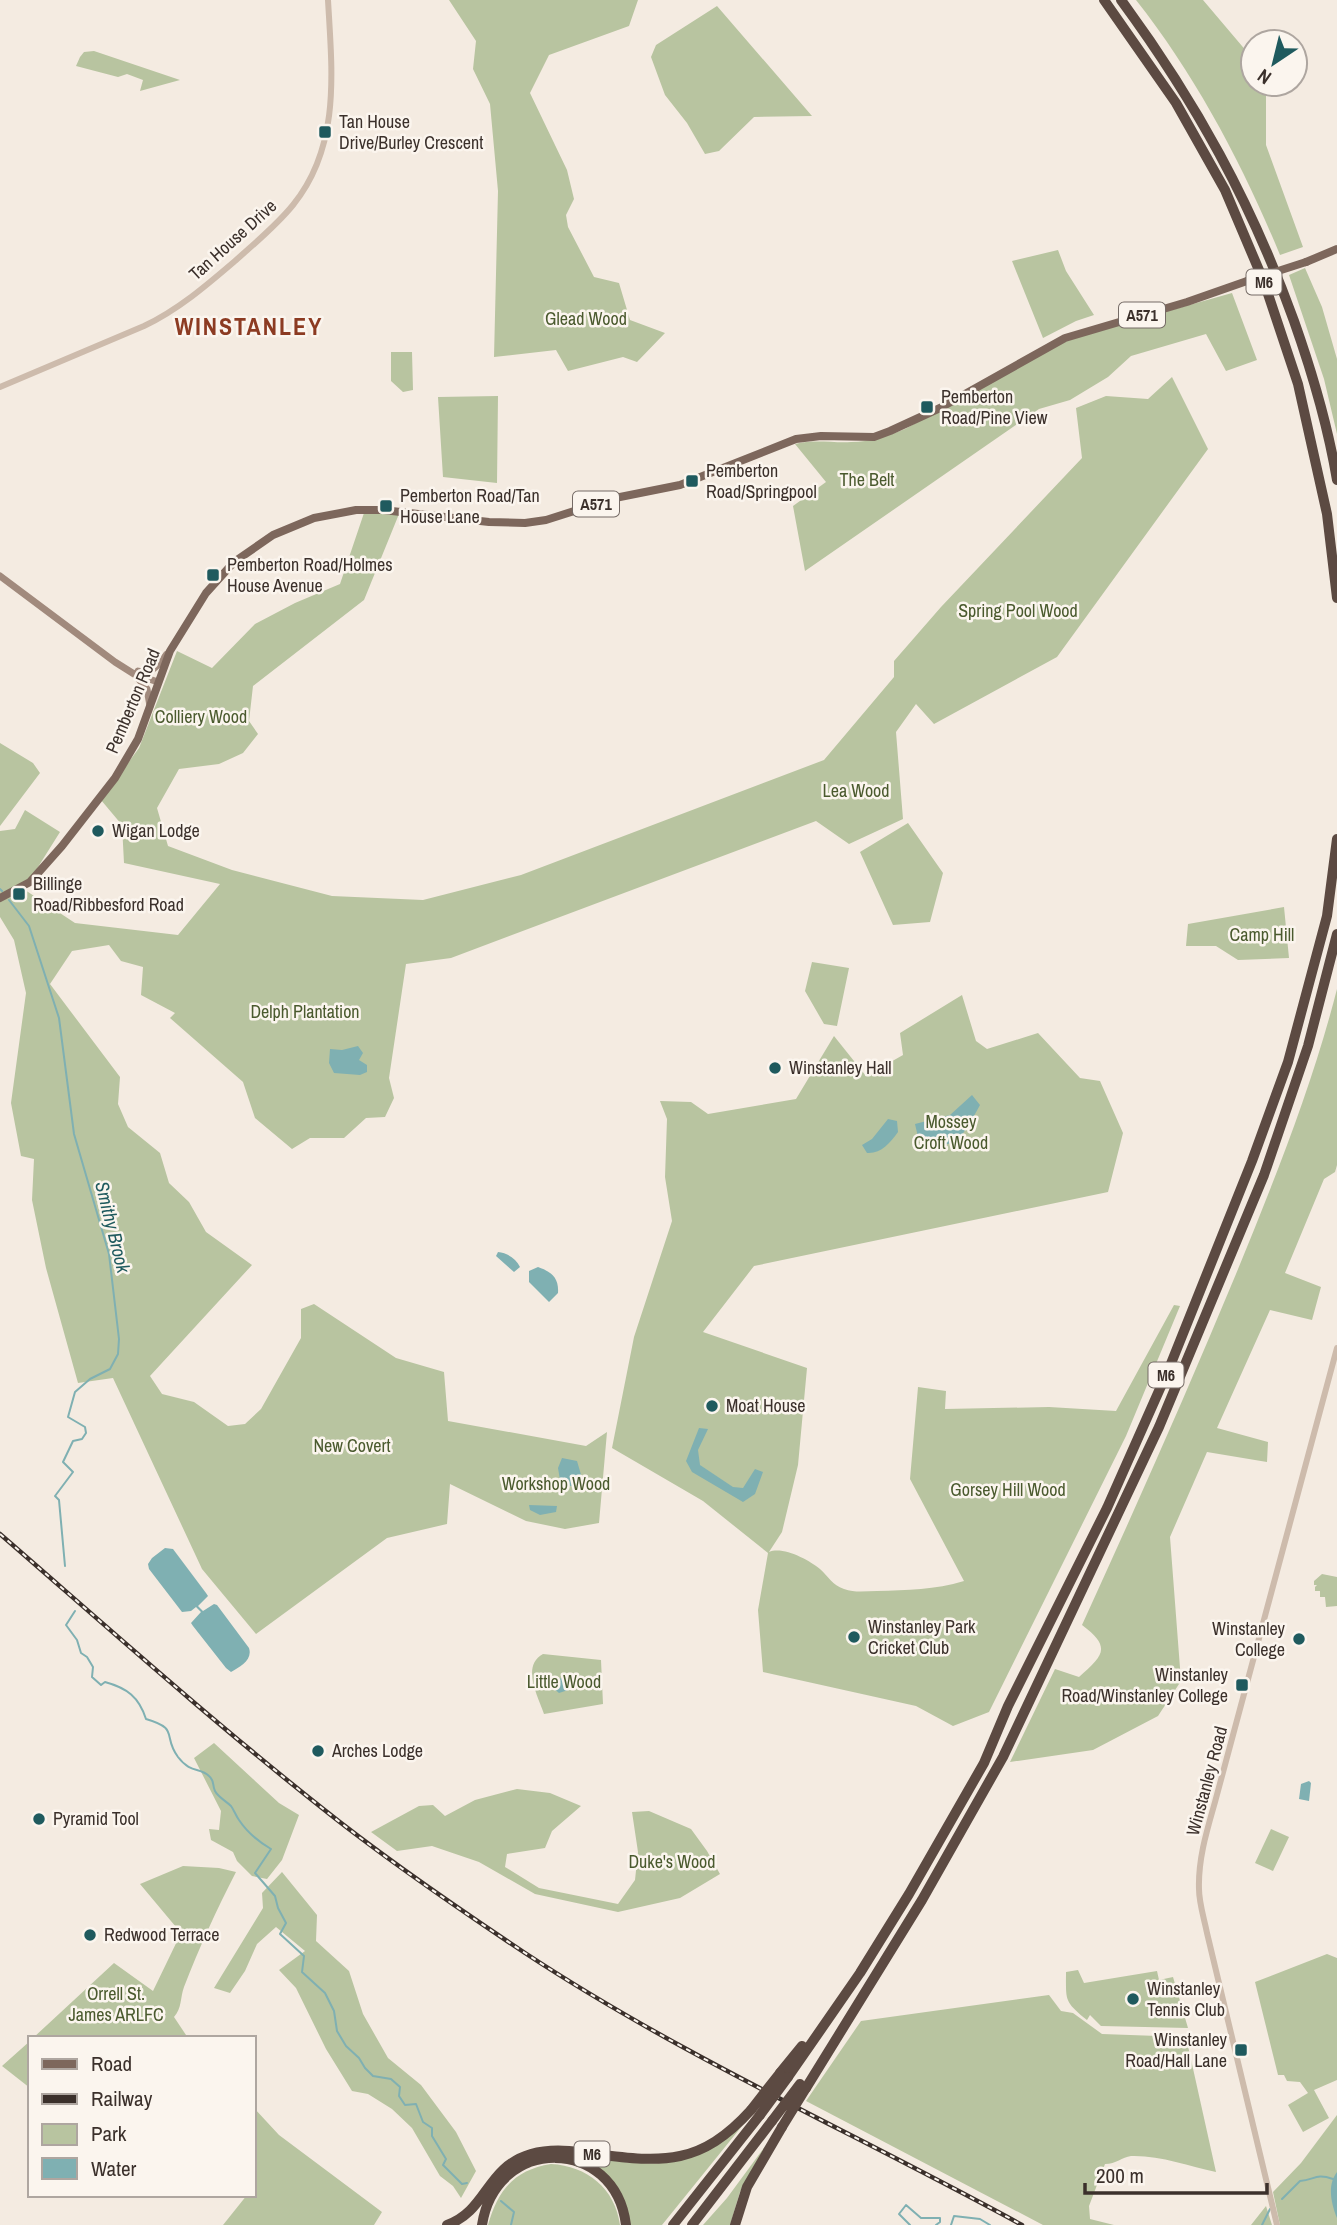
<svg xmlns="http://www.w3.org/2000/svg" width="1337" height="2225" font-family="'Archivo Narrow',sans-serif">
<style>
.green{fill:#b8c4a0}
.water{fill:#7fb0b2}
.lines{fill:none;stroke-linecap:round;stroke-linejoin:round}
.stream{stroke:#7fb0b2;stroke-width:2}
.tertiary{stroke:#cdbbac;stroke-width:6}
.secondary{stroke:#a18a7d;stroke-width:7}
.primary{stroke:#7d675c;stroke-width:8}
.motorway{stroke:#5c4a42;stroke-width:10}
.rail-casing{stroke:#3b302b;stroke-width:4.5}
.rail{stroke:#fbf5ee;stroke-width:2;stroke-dasharray:5;stroke-linecap:butt}
.primary-bridge{stroke:#7d675c;stroke-width:8}
.motorway-bridge{stroke:#5c4a42;stroke-width:10}
.poi-dot{fill:#1f5a5e;stroke:#fbf5ee;stroke-width:2.5}
.labels{text-anchor:middle;stroke-width:5;stroke-linejoin:round;paint-order:stroke}
.shield{fill:#fbf5ee;stroke:#756b66;stroke-width:2}
.shield-label{font-size:16px;font-weight:bold;fill:#3b302b}
.poi-label{font-size:18px;fill:#3b302b;stroke:#fbf5ee;text-anchor:start}
.street-label{font-size:18px;fill:#3b302b;stroke:#fbf5ee}
.park-label{font-size:18px;fill:#4a5a2e;stroke:#fbf5ee}
.water-label{font-size:19px;font-style:italic;fill:#1f5a5e;stroke:#fbf5ee}
.district-label{font-size:24px;font-weight:bold;letter-spacing:2px;fill:#8c3b22;stroke:#fbf5ee}
</style>
<rect width="100%" height="100%" fill="#f4ebe1"/>
<path class="green" d="M 449,0 L 638,0 L 629,26 L 549,55 L 530,93 L 567,170 L 574,199 L 566,215 L 568,227 L 594,277 L 619,283 L 630,320 L 665,333 L 637,362 L 623,357 L 568,371 L 556,350 L 494,357 L 498,191 L 490,104 L 473,69 L 476,41 Z
M 1136,0 L 1203,0 L 1253,59 L 1253,84 L 1266,84 L 1266,145 L 1303,247 L 1280,255 C 1243,165 1196,76 1136,0 Z
M 717,6 L 812,116 L 754,117 L 719,151 L 705,154 L 687,123 L 665,95 L 651,57 L 656,45 Z
M 94,51 L 180,80 L 140,91 L 143,80 L 127,74 L 118,77 L 76,66 L 80,57 L 84,52 Z
M 1058,250 L 1066,271 L 1094,315 L 1076,321 L 1043,338 L 1012,261 Z
M 1305,268 L 1322,307 L 1337,359 L 1337,434 L 1324,379 L 1289,275 Z
M 1232,293 L 1257,360 L 1226,371 L 1206,334 L 1131,356 L 1108,377 L 1070,400 L 1039,409 L 805,571 L 793,506 L 826,482 L 795,444 C 813,439 832,443 851,442 C 870,442 888,436 905,429 L 1065,340 Z
M 391,352 L 412,352 L 413,390 L 403,392 L 391,381 Z
M 1172,377 L 1208,449 L 1057,657 L 934,724 L 916,704 L 896,732 L 903,819 L 849,844 L 816,821 L 451,958 L 406,964 L 389,1078 L 394,1098 L 385,1117 L 366,1118 L 344,1138 L 310,1138 L 292,1149 L 255,1118 L 243,1082 L 170,1018 L 175,1013 L 141,995 L 143,967 L 121,961 L 109,945 L 72,951 L 50,984 L 120,1077 L 118,1104 L 128,1127 L 160,1153 L 169,1183 L 189,1202 L 206,1232 L 252,1265 L 150,1376 L 162,1394 L 194,1402 L 228,1426 L 245,1424 L 261,1409 L 301,1338 L 301,1309 L 314,1304 L 396,1358 L 444,1372 L 448,1421 L 586,1446 L 607,1432 L 599,1523 L 565,1529 L 526,1521 L 450,1484 L 447,1524 L 387,1538 L 256,1634 L 202,1569 L 113,1378 L 78,1383 L 46,1268 L 32,1200 L 34,1159 L 21,1156 L 11,1103 L 26,993 L 14,940 L 0,917 L 0,899 L 22,888 L 75,923 L 178,935 L 220,884 L 124,863 L 122,825 L 101,800 L 139,748 L 177,651 L 212,668 L 255,624 L 295,603 L 340,584 L 364,513 L 399,514 L 364,600 L 253,686 L 249,721 L 258,734 L 243,753 L 219,764 L 179,769 L 157,808 L 168,846 L 232,870 L 332,896 L 423,900 L 521,875 L 824,760 L 894,677 L 894,661 L 941,607 L 1082,458 L 1076,408 L 1106,396 L 1148,399 Z
M 498,396 L 497,483 L 443,477 L 438,397 Z
M 0,743 L 33,763 L 40,773 L 0,826 Z
M 25,810 L 60,832 L 28,883 L 0,894 L 0,831 L 15,829 Z
M 908,823 L 943,873 L 930,922 L 893,925 L 860,852 Z
M 1284,907 L 1289,958 L 1238,960 L 1216,946 L 1186,946 L 1188,924 Z
M 812,962 L 849,968 L 837,1026 L 824,1024 L 805,991 Z
M 1337,989 L 1337,1165 L 1335,1172 L 1324,1179 L 1285,1273 L 1321,1287 L 1312,1320 L 1270,1310 L 1217,1428 L 1268,1442 L 1267,1462 L 1207,1452 L 1170,1537 L 1181,1681 L 1158,1716 L 1093,1750 L 1010,1762 L 1055,1669 L 1079,1677 C 1102,1656 1113,1648 1082,1625 C 1135,1509 1187,1392 1236,1274 C 1274,1181 1312,1087 1337,989 Z
M 962,995 L 976,1041 L 987,1049 L 1038,1033 L 1080,1078 L 1100,1081 L 1123,1133 L 1108,1192 L 754,1266 L 703,1332 L 807,1368 L 798,1465 L 782,1532 L 769,1552 C 783,1546 809,1560 820,1569 C 829,1577 832,1585 844,1589 C 855,1593 866,1591 877,1591 C 907,1590 935,1590 964,1581 L 910,1479 L 918,1387 L 946,1391 L 945,1409 L 1049,1407 L 1116,1411 L 1174,1305 L 1180,1306 L 1126,1436 L 989,1712 L 953,1726 L 916,1706 L 763,1672 L 758,1610 L 768,1553 L 703,1501 L 612,1448 L 634,1337 L 672,1221 L 665,1177 L 667,1119 L 660,1101 L 691,1102 L 708,1114 L 796,1099 L 834,1036 L 866,1076 L 903,1055 L 900,1033 Z
M 1322,1574 L 1337,1577 L 1337,1606 L 1326,1607 L 1325,1597 L 1320,1597 L 1320,1591 L 1315,1591 L 1315,1587 L 1317,1585 L 1314,1585 L 1314,1581 Z
M 543,1654 L 601,1660 L 603,1704 L 544,1714 C 538,1696 521,1666 543,1654 Z
M 214,1743 L 279,1803 L 299,1815 L 282,1860 L 267,1879 L 252,1876 L 237,1861 L 233,1852 L 211,1840 L 209,1829 L 219,1830 L 221,1811 L 194,1758 Z
M 517,1789 L 550,1793 L 581,1806 L 552,1831 L 545,1848 L 507,1854 L 505,1867 L 539,1888 L 618,1904 L 635,1880 L 638,1852 L 632,1812 L 649,1811 L 691,1829 L 707,1851 L 720,1874 L 680,1898 L 618,1912 L 535,1894 L 479,1862 L 432,1846 L 397,1851 L 371,1832 L 419,1806 L 433,1805 L 445,1816 L 475,1800 Z
M 1271,1829 L 1289,1837 L 1273,1871 L 1255,1863 Z
M 183,1866 L 219,1868 L 236,1872 C 217,1909 199,1948 184,1987 C 180,1998 182,2008 174,2017 L 188,2038 L 33,2038 L 114,1963 L 153,1991 L 181,1933 L 140,1884 Z
M 282,1872 L 317,1915 L 316,1941 L 349,1971 L 363,2014 L 388,2058 L 421,2085 L 456,2132 L 476,2171 L 461,2198 L 453,2186 L 440,2176 L 412,2128 L 392,2109 L 368,2094 L 352,2091 L 326,2049 L 296,1988 L 279,1970 L 305,1951 L 276,1927 L 257,1944 L 245,1971 L 230,1993 L 214,1988 L 263,1908 L 262,1893 Z
M 1327,1954 L 1337,1958 L 1337,2080 L 1314,2090 L 1329,2118 L 1303,2132 L 1288,2105 L 1308,2093 L 1300,2082 L 1287,2081 L 1284,2075 L 1278,2075 L 1255,1982 Z
M 1078,1970 L 1084,1983 L 1157,1971 L 1159,1980 L 1173,1977 L 1188,2028 L 1101,2026 L 1090,2015 L 1087,2020 C 1064,2001 1066,2001 1066,1972 Z
M 1049,1995 L 1061,2011 L 1073,2013 L 1102,2034 L 1186,2037 L 1216,2172 C 1189,2166 1159,2155 1131,2156 C 1122,2157 1116,2164 1105,2164 L 1089,2206 L 1090,2219 L 1114,2225 L 1043,2225 L 806,2101 L 861,2021 Z
M 30,2041 L 30,2088 L 2,2066 Z
M 254,2108 L 279,2135 L 382,2212 L 374,2225 L 223,2225 L 247,2195 L 254,2195 Z
M 1337,2115 L 1337,2225 L 1280,2225 L 1273,2192 L 1301,2163 Z
M 742,2126 L 662,2225 L 630,2225 C 625,2188 607,2168 572,2157 C 585,2156 601,2159 615,2161 C 672,2167 697,2163 742,2126 Z
M 766,2145 L 740,2192 L 730,2225 L 703,2225 L 727,2198 Z
M 551,2164 C 587,2166 615,2188 620,2225 L 488,2225 C 498,2190 514,2170 551,2164 Z
M 1266,2206 L 1272,2225 L 1251,2225 Z"/>
<path class="water" d="M 358,1046 L 363,1053 L 359,1060 L 367,1065 L 367,1072 L 360,1075 L 334,1073 L 329,1063 L 330,1049 L 342,1050 Z
M 972,1095 L 980,1105 C 964,1134 954,1158 918,1137 L 915,1124 L 950,1115 Z
M 888,1119 L 897,1121 L 898,1132 C 890,1143 881,1154 867,1153 L 862,1145 L 872,1139 Z
M 498,1252 C 507,1253 516,1258 520,1267 L 514,1272 L 496,1256 Z
M 538,1267 C 552,1272 559,1278 558,1293 L 549,1302 L 529,1282 L 529,1271 Z
M 699,1428 L 708,1429 L 698,1450 L 700,1465 L 733,1487 L 743,1488 L 755,1469 L 763,1472 L 755,1494 L 743,1502 L 692,1472 L 686,1461 Z
M 562,1458 L 577,1461 L 582,1478 L 579,1486 L 570,1486 L 560,1480 L 558,1468 Z
M 529,1505 L 557,1506 L 556,1512 L 540,1515 L 530,1510 Z
M 165,1548 L 173,1549 L 206,1593 L 208,1596 L 198,1606 L 203,1611 L 214,1604 L 217,1605 L 249,1648 C 253,1660 240,1667 231,1672 L 226,1668 L 193,1626 L 191,1623 L 201,1612 L 196,1607 L 191,1611 L 182,1612 L 149,1569 L 148,1564 L 152,1558 Z
M 568,1676 L 575,1681 L 577,1687 L 559,1693 L 552,1687 L 559,1679 Z
M 1309,1781 L 1311,1783 L 1309,1801 L 1299,1799 L 1301,1784 Z
M 1337,2172 L 1337,2218 C 1331,2203 1327,2185 1337,2172 Z"/>
<g class="lines">
<path class="stream" d="M 0,889 L 2,891
M 9,900 L 29,926 L 59,1018 L 74,1134 L 109,1254 L 119,1339 L 118,1354 L 110,1369 L 90,1379 L 75,1392 L 68,1417 L 85,1427 L 86,1433 L 82,1439 L 73,1441 L 63,1462 L 73,1472 L 55,1496 L 59,1500 L 65,1566
M 75,1611 L 66,1625 L 77,1640 L 81,1653 L 87,1657 L 93,1667 L 92,1677 L 101,1685 L 105,1682 C 127,1688 139,1697 146,1719 C 180,1729 162,1735 178,1757 C 191,1774 200,1767 209,1776 C 215,1781 212,1785 215,1791 C 218,1797 226,1801 231,1806 C 234,1810 236,1816 239,1820 C 247,1832 259,1842 271,1849 L 255,1873 L 275,1896 L 278,1908 L 286,1923 L 280,1934 L 304,1956 L 302,1972 L 325,1993 L 334,2011 L 337,2031 L 346,2046 L 359,2058 L 365,2068 L 373,2076 L 391,2079 L 400,2087 L 399,2096 L 405,2105 L 416,2104 L 423,2122 L 432,2128 L 432,2136 L 446,2159 L 443,2165 L 462,2184 L 467,2183
M 1282,2199 L 1300,2181 C 1315,2180 1315,2173 1333,2179
M 501,2201 L 514,2212 L 511,2225
M 910,2225 L 899,2214 L 906,2205 L 921,2218 L 940,2218 L 940,2222 L 936,2225
M 951,2225 L 954,2216 L 980,2219 L 990,2225
M 1262,2225 L 1270,2209"/>
<path class="tertiary" d="M 0,387 L 144,326 C 178,310 207,285 235,261 C 255,243 276,226 293,205 C 341,146 332,71 328,0
M 1277,2225 L 1207,1933 C 1204,1918 1199,1903 1199,1889 C 1198,1859 1207,1830 1215,1802 L 1337,1348"/>
<path class="secondary" d="M 0,576 L 115,662 L 134,674 L 158,682
M 138,671 C 152,675 159,664 167,654
M 137,677 L 147,689 L 150,706"/>
<path class="primary" d="M 1306,262 L 1337,249
M 0,898 L 30,882 L 62,846 L 115,778 L 138,739 L 170,651 L 206,593 L 234,562 L 273,535 L 314,518 L 356,510 L 383,510 L 489,522 L 525,523 L 546,520 L 615,498 L 680,485 L 796,439 L 821,436 L 874,437 L 890,431 L 940,408 L 1065,338 L 1187,302 L 1247,281"/>
<path class="motorway" d="M 1104,0 L 1176,103 L 1225,190 L 1264,282 L 1298,384 L 1327,514 L 1337,598
M 1121,0 C 1196,102 1251,202 1294,321 C 1312,372 1328,426 1337,480
M 780,2073 L 802,2046
M 788,2077 L 860,1973 L 909,1894 L 984,1763 L 1008,1706 L 1107,1508 L 1170,1366 L 1252,1161 L 1288,1062 L 1327,916 L 1337,839
M 806,2088 L 922,1900 L 1003,1757 L 1159,1427 L 1264,1175 L 1308,1046 L 1337,934
M 447,2225 C 487,2211 486,2167 531,2154 C 552,2148 574,2151 595,2154 C 664,2163 701,2165 751,2110
M 482,2225 C 496,2135 615,2136 626,2225
M 673,2225 L 760,2115
M 692,2225 L 772,2121
M 735,2225 L 747,2187 L 782,2127"/>
<g class="rail-casing">
<path id="rail" d="M 0,1534 C 106,1626 212,1721 322,1808 C 387,1860 456,1907 525,1953 C 683,2057 856,2134 1022,2225"/>
</g>
<use href="#rail" class="rail"/>
<path class="primary-bridge" d="M 1247,281 L 1306,262"/>
<path class="motorway-bridge" d="M 751,2110 L 780,2073
M 760,2115 L 788,2077
M 772,2121 L 800,2084
M 782,2127 L 806,2088"/>
</g>
<g class="poi-dot">
<rect x="318" y="125" width="14" height="14" rx="3.5"/>
<rect x="920" y="400" width="14" height="14" rx="3.5"/>
<rect x="685" y="474" width="14" height="14" rx="3.5"/>
<rect x="379" y="499" width="14" height="14" rx="3.5"/>
<rect x="206" y="568" width="14" height="14" rx="3.5"/>
<circle cx="98" cy="831" r="7"/>
<rect x="12" y="887" width="14" height="14" rx="3.5"/>
<circle cx="775" cy="1068" r="7"/>
<circle cx="712" cy="1406" r="7"/>
<circle cx="854" cy="1637" r="7"/>
<circle cx="1299" cy="1639" r="7"/>
<rect x="1235" y="1678" width="14" height="14" rx="3.5"/>
<circle cx="318" cy="1751" r="7"/>
<circle cx="39" cy="1819" r="7"/>
<circle cx="90" cy="1935" r="7"/>
<circle cx="1133" cy="1999" r="7"/>
<rect x="1234" y="2043" width="14" height="14" rx="3.5"/>
</g>
<g class="labels">
<g class="shield">
<rect x="1246.5" y="269.5" width="35" height="25" rx="5"/>
<rect x="1119" y="302.5" width="46" height="25" rx="5"/>
<rect x="573" y="491.5" width="46" height="25" rx="5"/>
<rect x="1148.5" y="1362.5" width="35" height="25" rx="5"/>
<rect x="574.5" y="2141.5" width="35" height="25" rx="5"/>
</g>
<g class="shield-label">
<text x="1264" y="288">M6</text>
<text x="1142" y="321">A571</text>
<text x="596" y="510">A571</text>
<text x="1166" y="1381">M6</text>
<text x="592" y="2160">M6</text>
</g>
<g class="poi-label">
<text x="339" y="128">Tan House<tspan x="339" dy="21">Drive/Burley Crescent</tspan></text>
<text x="941" y="403">Pemberton<tspan x="941" dy="21">Road/Pine View</tspan></text>
<text x="706" y="477">Pemberton<tspan x="706" dy="21">Road/Springpool</tspan></text>
<text x="400" y="502">Pemberton Road/Tan<tspan x="400" dy="21">House Lane</tspan></text>
<text x="227" y="571">Pemberton Road/Holmes<tspan x="227" dy="21">House Avenue</tspan></text>
<text x="112" y="837">Wigan Lodge</text>
<text x="33" y="890">Billinge<tspan x="33" dy="21">Road/Ribbesford Road</tspan></text>
<text x="789" y="1074">Winstanley Hall</text>
<text x="726" y="1412">Moat House</text>
<text x="868" y="1633">Winstanley Park<tspan x="868" dy="21">Cricket Club</tspan></text>
<text x="1285" y="1635" text-anchor="end">Winstanley<tspan x="1285" dy="21">College</tspan></text>
<text x="1228" y="1681" text-anchor="end">Winstanley<tspan x="1228" dy="21">Road/Winstanley College</tspan></text>
<text x="332" y="1757">Arches Lodge</text>
<text x="53" y="1825">Pyramid Tool</text>
<text x="104" y="1941">Redwood Terrace</text>
<text x="1147" y="1995">Winstanley<tspan x="1147" dy="21">Tennis Club</tspan></text>
<text x="1227" y="2046" text-anchor="end">Winstanley<tspan x="1227" dy="21">Road/Hall Lane</tspan></text>
</g>
<g class="street-label">
<text transform="translate(233 240) rotate(-42)" y="6">Tan House Drive</text>
<text transform="translate(133 701) rotate(-67)" y="6">Pemberton Road</text>
<text transform="translate(1207 1781) rotate(-75)" y="6">Winstanley Road</text>
</g>
<g class="park-label">
<text x="586" y="325">Glead Wood</text>
<text x="867" y="486">The Belt</text>
<text x="1018" y="617">Spring Pool Wood</text>
<text x="201" y="723">Colliery Wood</text>
<text x="856" y="797">Lea Wood</text>
<text x="1262" y="941">Camp Hill</text>
<text x="305" y="1018">Delph Plantation</text>
<text x="951" y="1128">Mossey<tspan x="951" dy="21">Croft Wood</tspan></text>
<text x="352" y="1452">New Covert</text>
<text x="556" y="1490">Workshop Wood</text>
<text x="1008" y="1496">Gorsey Hill Wood</text>
<text x="564" y="1688">Little Wood</text>
<text x="672" y="1868">Duke's Wood</text>
<text x="116" y="2000">Orrell St.<tspan x="116" dy="21">James ARLFC</tspan></text>
</g>
<g class="water-label">
<text transform="translate(113 1227) rotate(76)" y="7">Smithy Brook</text>
</g>
<g class="district-label">
<text x="249" y="335">WINSTANLEY</text>
</g>
</g>
<rect x="28" y="2036" width="228" height="161" fill="#fbf5ee" stroke="#aea6a0" stroke-width="2"/>
<rect x="42" y="2059" width="35" height="10" fill="#7d675c" stroke="#aea6a0" stroke-width="2"/>
<text x="91" y="2071" font-size="21" fill="#3b302b">Road</text>
<rect x="42" y="2094" width="35" height="10" fill="#3b302b" stroke="#aea6a0" stroke-width="2"/>
<text x="91" y="2106" font-size="21" fill="#3b302b">Railway</text>
<rect x="42" y="2124" width="35" height="21" fill="#b8c4a0" stroke="#aea6a0" stroke-width="2"/>
<text x="91" y="2141" font-size="21" fill="#3b302b">Park</text>
<rect x="42" y="2158" width="35" height="21" fill="#7fb0b2" stroke="#aea6a0" stroke-width="2"/>
<text x="91" y="2176" font-size="21" fill="#3b302b">Water</text>
<g transform="translate(1274 63) rotate(215)"><circle r="33" fill="#fbf5ee" stroke="#aea6a0" stroke-width="2"/>
<path d="M0-5L12 26L0 18L-12 26Z" fill="#1f5a5e"/>
<text y="-10" font-size="19" font-weight="bold" text-anchor="middle" fill="#3b302b">N</text>
</g>
<path d="M1085 2183v10h182v-10" fill="none" stroke="#3b302b" stroke-width="3.5"/>
<text x="1096" y="2183" font-size="21" fill="#3b302b" stroke="#fbf5ee" stroke-width="5" paint-order="stroke">200 m</text>
</svg>
